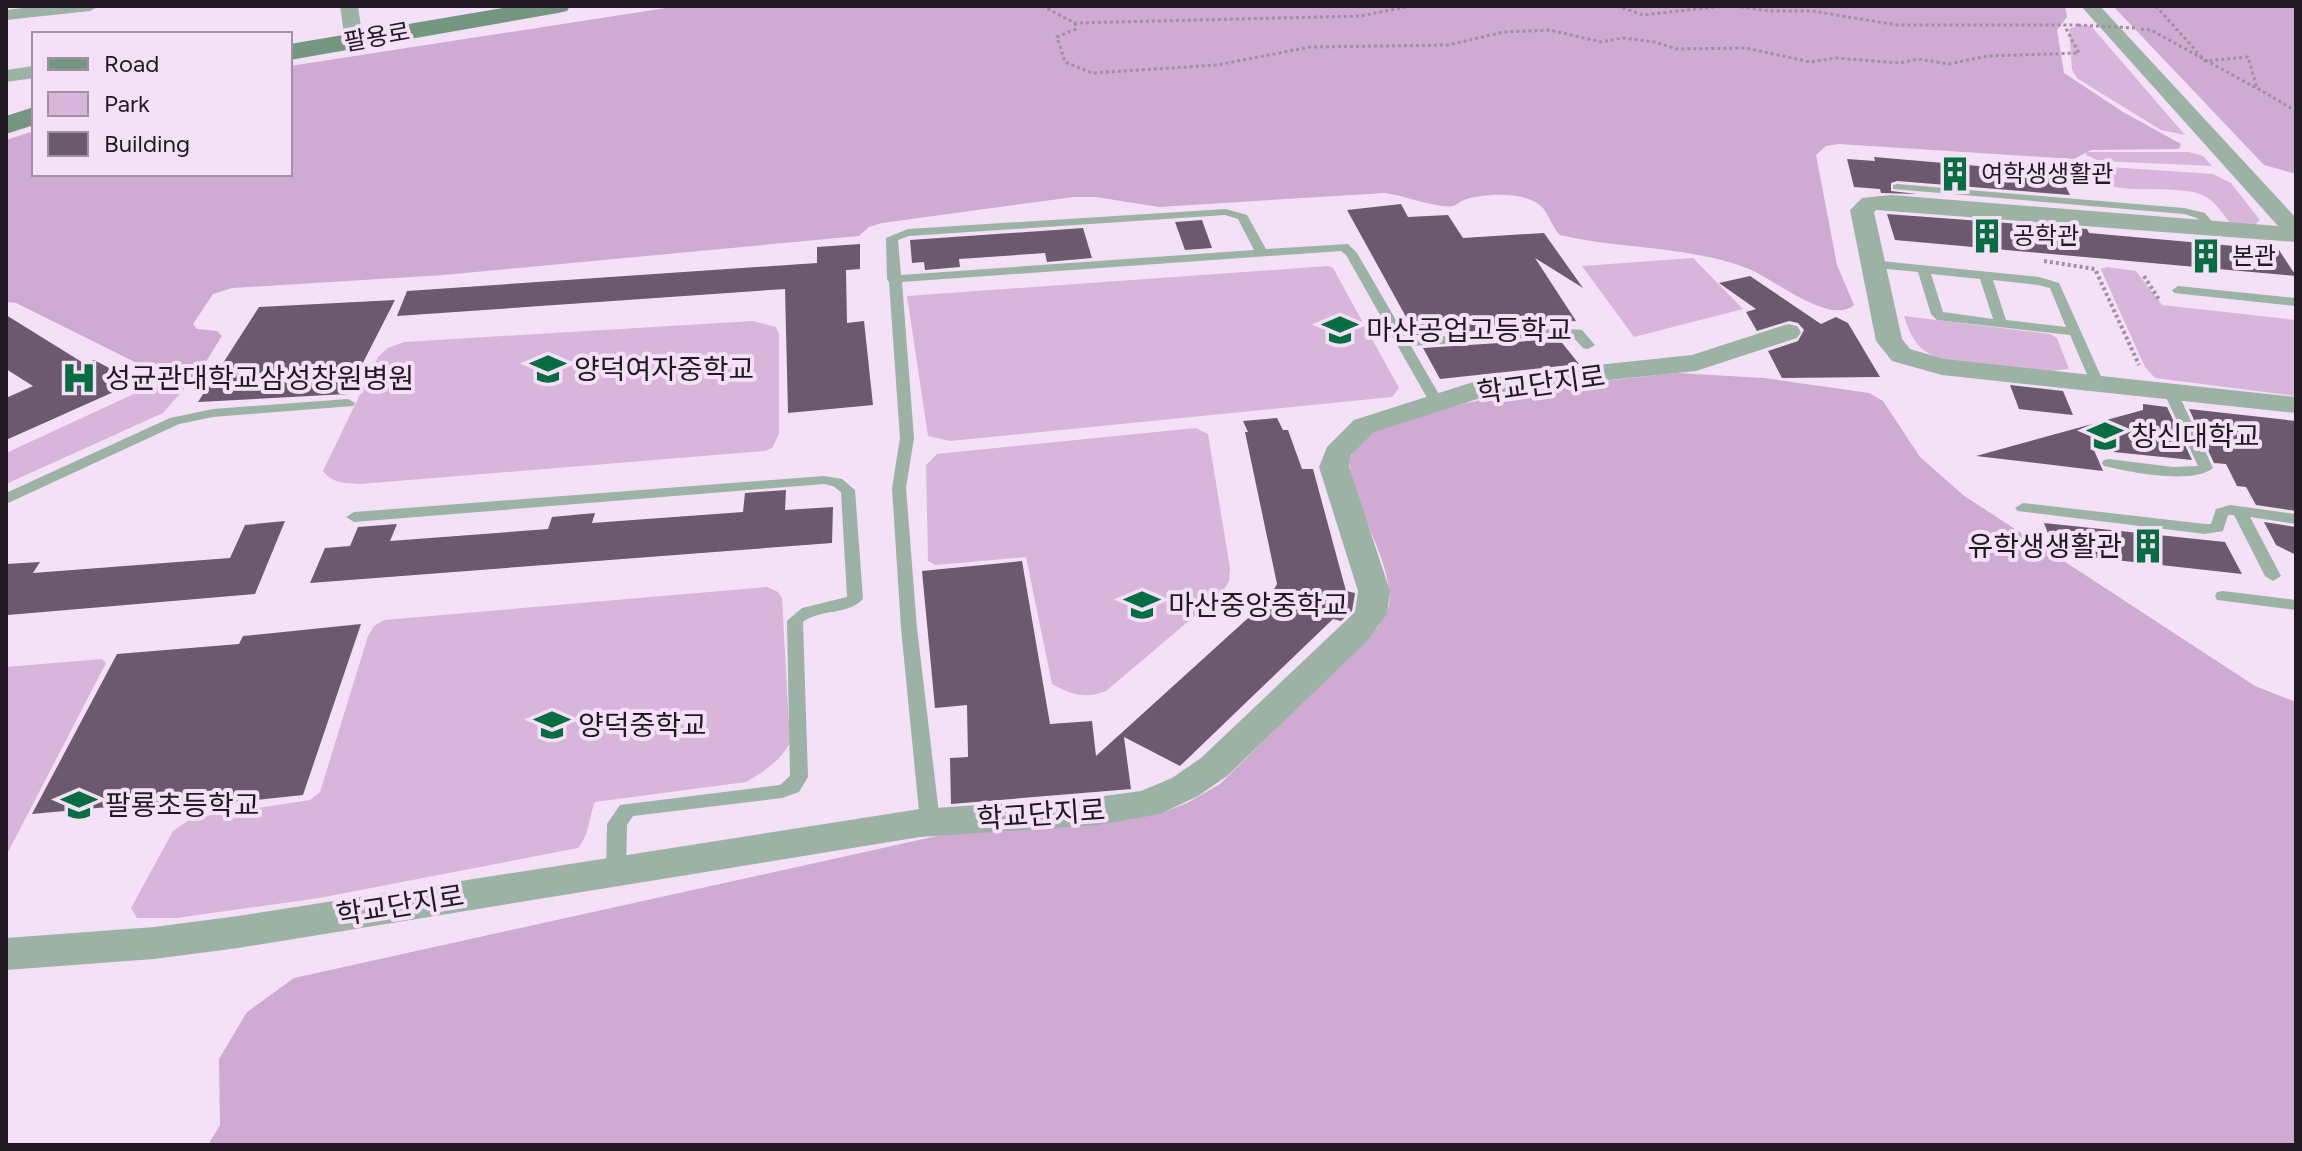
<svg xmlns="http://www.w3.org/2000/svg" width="2302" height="1151" font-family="Figtree,'Noto Sans KR',sans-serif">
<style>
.green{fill:#d8b6db}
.forest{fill:#cfaad3}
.building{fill:#6b596d}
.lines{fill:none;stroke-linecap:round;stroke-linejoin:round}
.path-far1{stroke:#9f90a0;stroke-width:3;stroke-dasharray:3 3;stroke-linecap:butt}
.path{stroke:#9f90a0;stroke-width:4;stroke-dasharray:3 3;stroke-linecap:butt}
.lane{fill:#9bb2a4;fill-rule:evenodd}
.street{fill:#9bb2a4;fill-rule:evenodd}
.secondary{fill:#759782;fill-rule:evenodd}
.path-bridge{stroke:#9f90a0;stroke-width:3;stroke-dasharray:3 3;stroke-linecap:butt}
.labels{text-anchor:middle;stroke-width:8;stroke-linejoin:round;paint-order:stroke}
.far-street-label{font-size:24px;fill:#201921;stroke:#f5e1f7}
.far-poi-label{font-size:24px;fill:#201921;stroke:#f5e1f7;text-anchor:start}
.poi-label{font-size:28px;fill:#201921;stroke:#f5e1f7;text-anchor:start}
.street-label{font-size:28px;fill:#201921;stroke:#f5e1f7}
</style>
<rect width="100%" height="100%" fill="#f5e1f7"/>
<path class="green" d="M 2080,25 L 2091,26 L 2185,135 L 2161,130 L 2078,79 L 2072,70 L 2069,29 Z
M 2087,152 L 2189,152 L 2203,156 L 2212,166 L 2100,161 L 2086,155 Z
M 2094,166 L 2213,174 L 2231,183 L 2260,220 L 2255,225 L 2230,223 C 2223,214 2215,201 2204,196 C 2174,181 2110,200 2088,174 L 2088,169 Z
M 1693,258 L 1743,309 L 1634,337 L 1582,266 Z
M 1328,266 L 1333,268 L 1399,388 L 1392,397 L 950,441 L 928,436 L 907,296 Z
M 2107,267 L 2136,271 L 2162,305 L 2296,320 L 2296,396 L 2155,378 L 2145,367 L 2103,274 L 2101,269 Z
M 1904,316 L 2050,334 L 2057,338 L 2069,369 L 2051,371 L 1945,360 C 1920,352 1912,342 1904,316 Z
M 753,321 L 776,327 L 779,334 L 779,434 L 772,448 L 765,451 L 360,484 C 345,483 333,484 323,471 L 378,357 L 388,348 L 404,342 Z
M 151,386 L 186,387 L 163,413 L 6,484 L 6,453 Z
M 1196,428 L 1208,434 L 1230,568 L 1229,581 L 1222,593 L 1106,691 C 1086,699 1072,695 1052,684 L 1026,557 L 935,565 L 928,561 L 926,465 L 937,454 Z
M 767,587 L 778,592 L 782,598 L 790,743 C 780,761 764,772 746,782 L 595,802 C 588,819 590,834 578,848 L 319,898 L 177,918 L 137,918 L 131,908 L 173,831 L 192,818 L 310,800 L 320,792 L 368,636 L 374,626 L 384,620 Z
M 102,659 L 106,663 L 6,856 L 6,667 Z"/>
<path class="forest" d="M 679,6 L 2065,6 L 2067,17 L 2057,30 L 2064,73 L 2123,112 L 2181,144 L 2179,149 L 2091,150 L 2074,159 L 1839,144 L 1826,146 L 1816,155 L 1837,265 L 1854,305 C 1830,326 1774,279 1749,269 C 1688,245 1622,250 1560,235 C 1552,227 1550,217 1543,208 C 1528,191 1484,193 1464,200 C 1460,201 1457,205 1453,206 C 1440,209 1402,195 1385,193 L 1159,207 L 1096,197 L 1074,197 L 882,223 L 869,227 L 859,236 L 444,275 L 232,288 L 213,294 L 193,324 L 197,329 L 217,331 L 222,336 C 204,363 196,389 159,383 L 153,371 L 16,303 L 6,302 L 6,140 L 34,131 L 34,174 L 290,174 L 290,66 Z
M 2113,6 L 2296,6 L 2296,174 L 2264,165 Z
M 1677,373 L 1764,378 L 1869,393 L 1883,401 L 1920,457 L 1963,495 L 2255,686 L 2296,702 L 2296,1145 L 208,1145 L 220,1125 L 219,1059 L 247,1012 L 294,978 L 955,832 L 1159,814 L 1187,803 L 1220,784 L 1378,627 C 1382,620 1387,612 1389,605 C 1394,570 1361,517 1352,483 C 1348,470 1349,453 1358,443 C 1377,423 1406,419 1430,412 C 1512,390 1593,382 1677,373 Z"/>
<path class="building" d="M 1874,157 L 2059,173 L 2070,195 L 1897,181 L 1891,183 L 1891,191 L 1917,194 L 1881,193 L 1880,189 L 1854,187 L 1847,159 L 1875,161 Z
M 1401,204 L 1408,217 L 1448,215 L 1463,238 L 1544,233 L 1583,288 L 1535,258 L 1576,321 L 1548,323 L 1550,326 L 1416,335 L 1347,210 Z
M 1887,214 L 2087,229 L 2089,233 L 2279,250 L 2296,276 L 1895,240 Z
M 1202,220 L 1212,248 L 1185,250 L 1175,222 Z
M 1083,228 L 1092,258 L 1047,262 L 1045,253 L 959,259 L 960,267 L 925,270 L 924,262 L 912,263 L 910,240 Z
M 860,244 L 860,269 L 846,270 L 847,323 L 864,321 L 873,405 L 788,413 L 785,289 L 397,316 L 407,291 L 817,263 L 817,247 Z
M 1750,276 L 1821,324 L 1836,317 L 1848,323 L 1880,377 L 1782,378 L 1768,351 L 1798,341 L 1804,330 L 1798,323 L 1789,321 L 1757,331 L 1746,312 L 1756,309 L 1719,283 Z
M 395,300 L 347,394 L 198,402 L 259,307 Z
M 6,315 L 85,364 L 94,360 L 136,382 L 6,440 L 6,398 L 33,386 L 6,369 Z
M 1559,339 L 1579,364 L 1440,379 L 1423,348 Z
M 2010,385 L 2063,391 L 2073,415 L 2019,409 Z
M 2143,404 L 2167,407 L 2192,460 L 2094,450 L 2103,471 L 1976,456 L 2143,410 Z
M 2189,409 L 2296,421 L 2296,511 L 2256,505 L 2246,487 L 2237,486 L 2226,464 L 2214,463 Z
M 1277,418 L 1283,430 L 1288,430 L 1302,469 L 1313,469 L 1346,591 L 1355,593 L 1352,611 L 1341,621 L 1333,619 L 1180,766 L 1124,737 L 1131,789 L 951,804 L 950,758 L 968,757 L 967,705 L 935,708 L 922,571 L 1022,561 L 1050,724 L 1092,721 L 1096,756 L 1268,600 L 1277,584 L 1245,432 L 1248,432 L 1243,421 Z
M 786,490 L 785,510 L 833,507 L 832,543 L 310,583 L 325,548 L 350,546 L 358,527 L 397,524 L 390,541 L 548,529 L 552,517 L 595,513 L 592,523 L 743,512 L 745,493 Z
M 285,521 L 255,594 L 8,615 L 6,617 L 6,564 L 40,562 L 33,573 L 230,558 L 245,525 Z
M 2264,522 L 2296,527 L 2296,555 L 2276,545 Z
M 2044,523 L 2225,542 L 2242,574 L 2070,555 L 2069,551 L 2054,549 Z
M 361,624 L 303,795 L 170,809 L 174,801 L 32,814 L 117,654 L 239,644 L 243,636 Z"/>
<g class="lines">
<path class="path-far1" d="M 1042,6 L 1075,23 L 1360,16 L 1411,6
M 1617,6 L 1643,15 L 1724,6
M 1735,6 L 1770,11 L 1812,11 L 1897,25 L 2078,25
M 2156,6 L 2205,61 L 2248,57 L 2257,88 L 2296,111
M 1075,23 L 1076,29 L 1057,37 L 1065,62 L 1092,73 L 1217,65 L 1310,47 L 1448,45 L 1504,32 L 1550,30 L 1601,42 L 1623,38 L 1655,42 L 1677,49 L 1746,48 L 1810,62 L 1836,58 L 1900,63 L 1918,59 L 1949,64 L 1987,56 L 2079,53 L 2064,25
M 2141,29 L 2151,30 L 2256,88"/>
<path class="path" d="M 2044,261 L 2095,269 L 2139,365
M 2144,276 L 2160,301"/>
<path class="lane" d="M 1897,184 L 2184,208 L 2205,213 L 2218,229 L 2216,231 L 2208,231 L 2197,218 L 2184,214 L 1893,189 L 1893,185 Z
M 1226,209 L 1247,215 L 1266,249 L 1348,244 L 1357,253 L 1407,339 L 1559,328 L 1582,330 L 1595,345 L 1588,349 L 1583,348 L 1573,337 L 1559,336 L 1411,346 L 1444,403 L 1437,407 L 1430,403 L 1346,255 L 1341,251 L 902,282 L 914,438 L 906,488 L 917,628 L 940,822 L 937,827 L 930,829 L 923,827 L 920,822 L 901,628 L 892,488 L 900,438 L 889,282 L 887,279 L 886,238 L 908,229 ZM 1225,215 L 1238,219 L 1254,250 L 901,275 L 898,240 L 909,236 Z
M 1871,260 L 2039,277 L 2059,283 L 2104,383 L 2102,386 L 2092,386 L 2070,335 L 1937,320 L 1931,314 L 1918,272 L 1867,267 L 1867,261 ZM 1931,274 L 1980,279 L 1993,319 L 1943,312 ZM 1993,280 L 2038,285 L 2050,288 L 2066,327 L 2006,320 Z
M 2178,286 L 2296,298 L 2296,306 L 2174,293 L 2172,290 Z
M 2170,387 L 2177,391 L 2213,468 C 2192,485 2130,472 2104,466 L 2102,463 L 2104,460 L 2109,459 L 2173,467 L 2198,466 L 2163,391 Z
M 348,399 L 355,403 L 353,406 L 213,417 L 179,424 L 6,504 L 6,493 L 170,418 L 213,409 Z
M 824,476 L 842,479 L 855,490 L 863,599 C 847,616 821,608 803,622 L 808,777 L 799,792 L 782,798 L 633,816 L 627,825 L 626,871 L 623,876 L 616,878 L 609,876 L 606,871 L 607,824 L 620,805 L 780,785 L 790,776 L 787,621 L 802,608 L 847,597 L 841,492 L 833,486 L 824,484 L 354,522 L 346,517 L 354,512 Z
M 2023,503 L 2205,524 L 2211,524 L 2216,509 L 2230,505 L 2296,514 L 2296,524 L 2250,517 L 2281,576 L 2273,581 L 2265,576 L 2234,515 L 2228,515 L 2223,531 L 2205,534 L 2018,511 L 2015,508 Z
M 2223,591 L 2296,600 L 2296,610 L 2217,600 L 2215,596 L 2217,592 Z"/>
<path class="street" d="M 39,6 L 99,6 L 90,11 L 6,20 L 6,10 Z
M 340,6 L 358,6 L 363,41 L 361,45 L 354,47 L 345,41 Z
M 2081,6 L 2100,6 L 2296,218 L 2296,242 L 1876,210 L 1874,212 L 1902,339 L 1910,349 L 1944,359 L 2296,397 L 2296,413 L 1942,375 L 1892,361 L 1876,341 L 1850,210 L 1862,198 L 1891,195 L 2278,226 Z
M 34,66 L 34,78 L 6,82 L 6,70 Z
M 1788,324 L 1797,326 L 1801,332 L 1797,338 L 1696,371 L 1512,390 L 1487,396 L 1374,432 L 1351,455 L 1349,467 L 1390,591 L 1387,614 L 1367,641 L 1227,776 L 1198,796 L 1160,814 L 1097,825 L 920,837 L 238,948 L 154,959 L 6,970 L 6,938 L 154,927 L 238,916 L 920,809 L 1097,797 L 1141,791 L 1172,778 L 1201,758 L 1355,612 L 1358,591 L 1319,467 L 1327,447 L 1354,420 L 1470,383 L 1512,374 L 1692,355 Z"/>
<path class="secondary" d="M 514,6 L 570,6 L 567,11 L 558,13 L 290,60 L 290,44 Z
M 34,107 L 34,125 L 6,134 L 6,116 Z"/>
<path class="path-bridge" d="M 2078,25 L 2135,28"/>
</g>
<defs>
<g id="building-bare" transform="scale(2.76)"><path d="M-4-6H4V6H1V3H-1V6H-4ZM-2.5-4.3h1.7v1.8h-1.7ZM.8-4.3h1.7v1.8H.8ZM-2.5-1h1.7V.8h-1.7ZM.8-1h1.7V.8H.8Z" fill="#066c42" stroke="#f5e1f7" stroke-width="2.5" paint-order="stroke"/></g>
<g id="school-bare" transform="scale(2.76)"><path d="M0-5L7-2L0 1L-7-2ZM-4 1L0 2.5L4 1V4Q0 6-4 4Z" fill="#066c42" stroke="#f5e1f7" stroke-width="2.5" paint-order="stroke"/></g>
<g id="hospital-bare" transform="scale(2.76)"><path d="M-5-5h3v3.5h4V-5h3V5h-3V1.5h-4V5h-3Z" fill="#066c42" stroke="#f5e1f7" stroke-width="2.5" paint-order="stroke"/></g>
<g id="university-bare" transform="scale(2.76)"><path d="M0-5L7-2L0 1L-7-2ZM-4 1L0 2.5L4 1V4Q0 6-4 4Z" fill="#066c42" stroke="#f5e1f7" stroke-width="2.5" paint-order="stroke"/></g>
</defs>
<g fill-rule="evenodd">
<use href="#building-bare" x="1955" y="174"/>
<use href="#building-bare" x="1987" y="236"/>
<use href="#building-bare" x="2206" y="256"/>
<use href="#school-bare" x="1340" y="330"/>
<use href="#school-bare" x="548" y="369"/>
<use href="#hospital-bare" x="79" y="378"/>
<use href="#university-bare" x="2105" y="436"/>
<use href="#building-bare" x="2148" y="546"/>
<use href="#school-bare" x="1142" y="605"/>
<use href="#school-bare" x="552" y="725"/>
<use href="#school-bare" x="79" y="805"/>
</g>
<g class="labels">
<g class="far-street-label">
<text transform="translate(377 37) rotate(-10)" y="8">팔용로</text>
</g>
<g class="far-poi-label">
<text x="1981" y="182">여학생생활관</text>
<text x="2013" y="244">공학관</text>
<text x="2232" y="264">본관</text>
</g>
<g class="poi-label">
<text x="1366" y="340">마산공업고등학교</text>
<text x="574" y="379">양덕여자중학교</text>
<text x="105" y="388">성균관대학교삼성창원병원</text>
<text x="2131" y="446">창신대학교</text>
<text x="2122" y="556" text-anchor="end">유학생생활관</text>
<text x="1168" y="615">마산중앙중학교</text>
<text x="578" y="735">양덕중학교</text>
<text x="105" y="815">팔룡초등학교</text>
</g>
<g class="street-label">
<text transform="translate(1541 384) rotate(-8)" y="10">학교단지로</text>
<text transform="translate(1041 814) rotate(-4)" y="10">학교단지로</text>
<text transform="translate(400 905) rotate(-9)" y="10">학교단지로</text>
</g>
</g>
<rect width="2302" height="1151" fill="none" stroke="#201921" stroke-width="16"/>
<rect x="32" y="32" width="260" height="144" fill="#f5e1f7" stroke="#a091a1" stroke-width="2"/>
<rect x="48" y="58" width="40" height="12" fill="#759782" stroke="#a091a1" stroke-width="2"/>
<text x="104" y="72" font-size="24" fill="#201921">Road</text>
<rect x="48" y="92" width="40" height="24" fill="#d8b6db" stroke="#a091a1" stroke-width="2"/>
<text x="104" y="112" font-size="24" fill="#201921">Park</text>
<rect x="48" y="132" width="40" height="24" fill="#6b596d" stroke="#a091a1" stroke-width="2"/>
<text x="104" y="152" font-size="24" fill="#201921">Building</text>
</svg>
